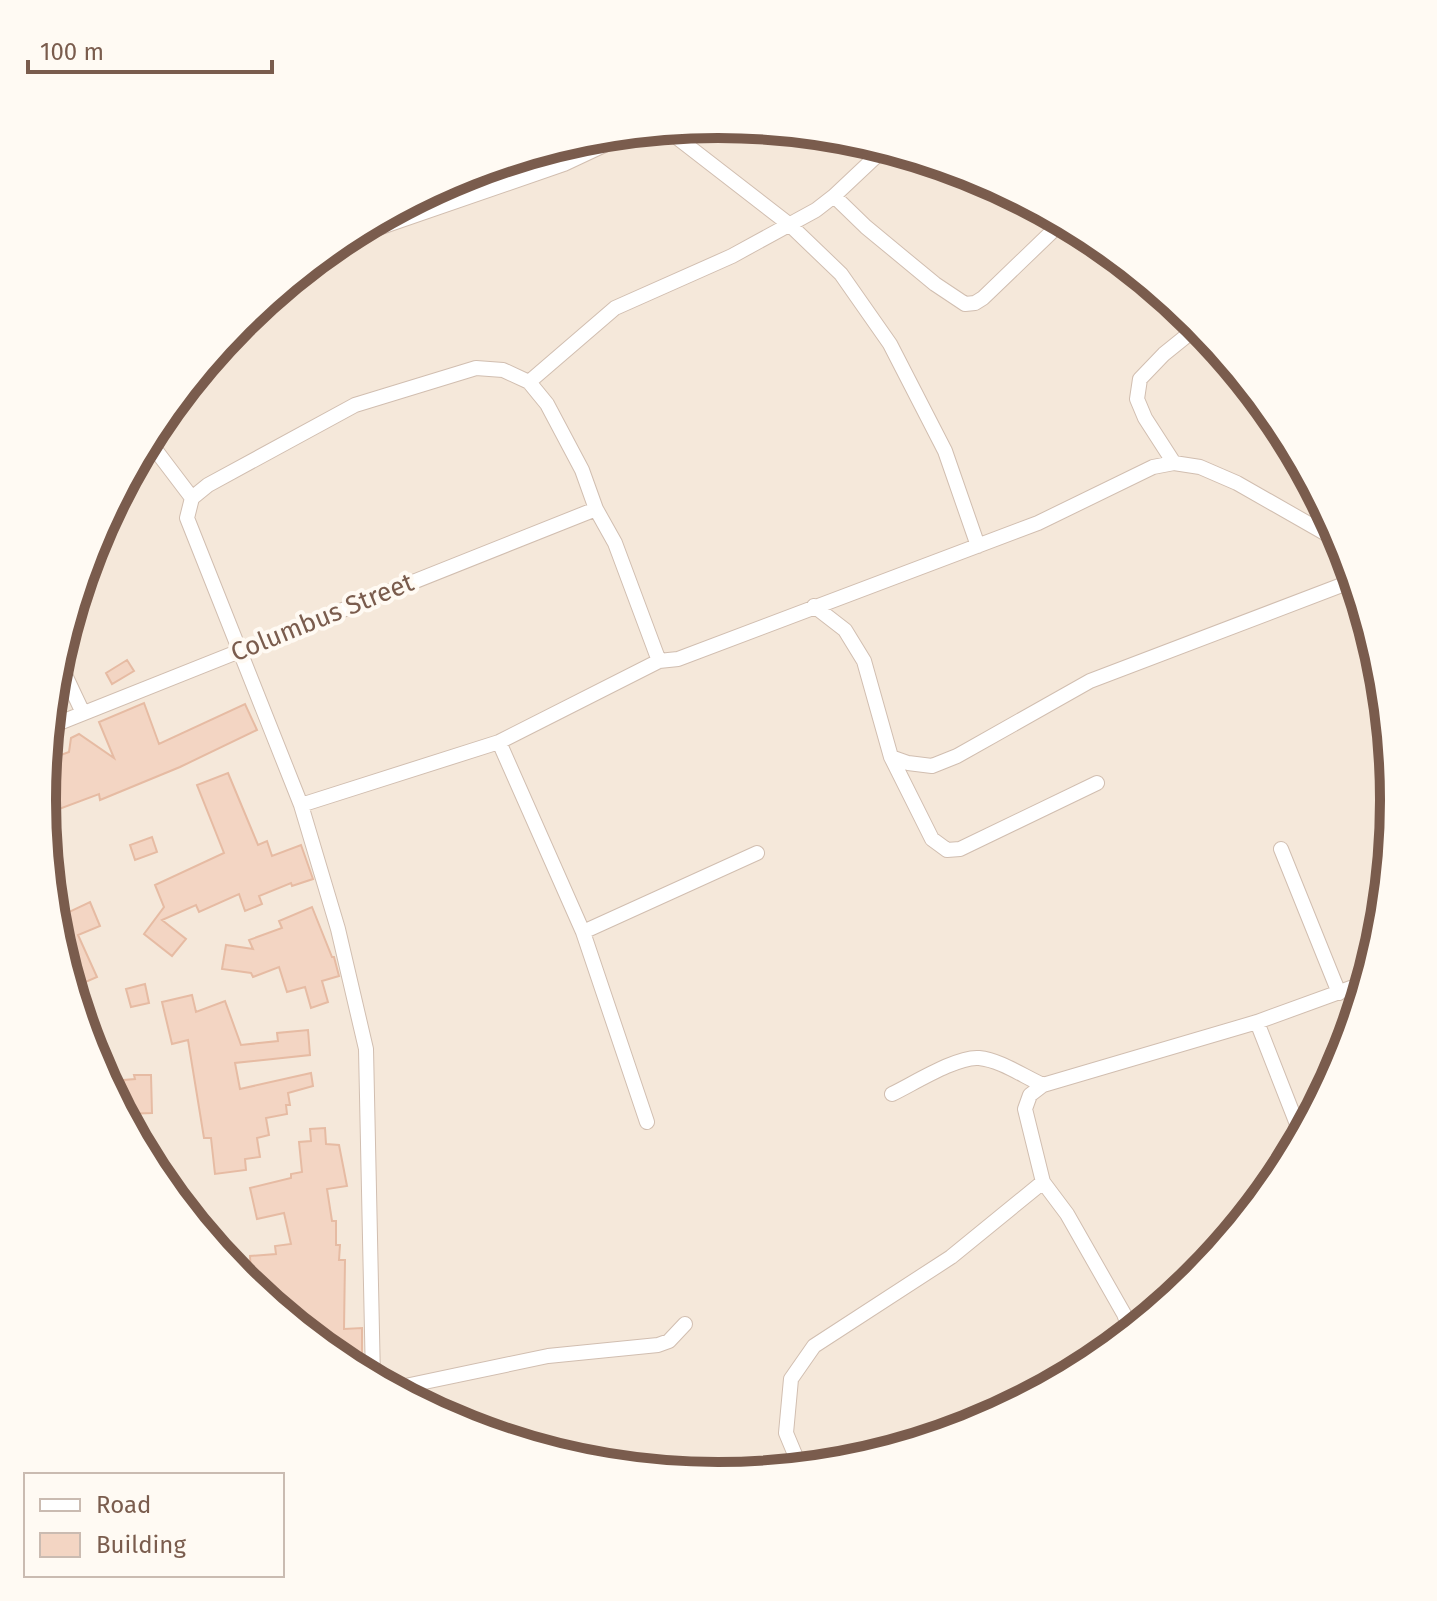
<svg xmlns="http://www.w3.org/2000/svg" width="1437" height="1601" font-family="'Fira Sans',sans-serif">
<style>
.residential{fill:#f5e8da}
.building{fill:#f3d5c3;stroke:#e6bba3;stroke-width:2}
.lines{fill:none;stroke-linecap:round;stroke-linejoin:round}
.street-casing{stroke:#d1beb0;stroke-width:16}
.street{stroke:#fff;stroke-width:14}
.labels{text-anchor:middle;stroke-width:8;stroke-linejoin:round;paint-order:stroke}
.street-label{font-size:26px;fill:#7a5c4d;stroke:#fffaf3}
.rim{fill:none;stroke:#7a5c4d;stroke-width:10}
</style>
<rect width="100%" height="100%" fill="#fdf6ec"/>
<path class="residential" d="M44 801a674 674 0 1 1 1348 0a674 674 0 1 1-1348 0Z"/>
<path class="building" d="M 127,660 L 134,671 L 112,684 L 106,673 Z
M 144,703 L 159,744 L 245,704 L 257,730 L 180,767 L 100,800 L 99,794 L 43,815 L 45,774 L 52,771 L 47,760 L 69,752 L 71,738 L 79,734 L 114,758 L 99,722 Z
M 228,773 L 258,845 L 267,841 L 272,856 L 301,845 L 313,879 L 292,886 L 291,883 L 259,896 L 262,904 L 245,911 L 239,894 L 199,912 L 196,905 L 162,920 L 186,939 L 172,956 L 144,934 L 164,907 L 155,885 L 224,853 L 197,785 Z
M 152,837 L 157,852 L 135,860 L 130,845 Z
M 90,902 L 100,926 L 78,935 L 97,977 L 72,988 L 55,932 L 54,919 Z
M 312,907 L 332,957 L 334,957 L 339,976 L 322,981 L 328,1002 L 311,1008 L 305,987 L 287,992 L 279,967 L 253,977 L 251,973 L 222,969 L 226,945 L 253,949 L 249,940 L 282,928 L 279,921 Z
M 145,984 L 149,1003 L 131,1007 L 126,989 Z
M 192,995 L 196,1012 L 225,1001 L 241,1045 L 278,1041 L 277,1033 L 308,1030 L 310,1055 L 235,1063 L 240,1089 L 311,1073 L 313,1086 L 288,1093 L 290,1105 L 286,1105 L 287,1114 L 266,1118 L 269,1135 L 257,1138 L 260,1157 L 245,1159 L 246,1170 L 215,1174 L 211,1138 L 204,1138 L 188,1040 L 172,1044 L 162,1002 Z
M 134,1075 L 151,1075 L 152,1113 L 125,1114 L 124,1080 L 135,1079 Z
M 325,1128 L 326,1144 L 339,1145 L 347,1186 L 327,1189 L 332,1221 L 336,1221 L 336,1245 L 340,1245 L 339,1260 L 345,1260 L 344,1329 L 362,1328 L 362,1365 L 349,1367 L 342,1363 L 235,1273 L 251,1275 L 250,1256 L 276,1254 L 275,1246 L 291,1244 L 284,1213 L 257,1219 L 250,1188 L 291,1178 L 291,1174 L 302,1172 L 299,1142 L 311,1141 L 310,1129 Z"/>
<g class="lines">
<g class="street-casing">
<path id="street" d="M 666,129 L 790,225 L 841,274 L 890,344 L 945,451 L 978,546
M 467,173 L 476,192
M 834,196 L 885,148
M 338,242 L 564,164 L 630,133
M 529,382 L 615,308 L 732,256 L 816,210 L 834,196 L 866,227 L 935,284 L 965,304 L 975,303 L 983,298 L 1063,221
M 148,440 L 192,498
M 1174,463 L 1145,418 L 1137,399 L 1140,379 L 1164,354 L 1200,325
M 814,606 L 845,630 L 864,661 L 891,757 L 932,839 L 947,850 L 960,849 L 1097,783
M 58,660 L 83,713
M 49,727 L 596,509
M 499,742 L 583,932 L 647,1122
M 891,757 L 908,763 L 932,766 L 957,756 L 1090,681 L 1355,580
M 301,805 L 499,742 L 659,661 L 678,659 L 1038,523 L 1153,467 L 1174,463 L 1200,467 L 1237,483 L 1344,544
M 1281,849 L 1339,993
M 583,932 L 757,853
M 1257,1022 L 1302,1137
M 892,1094 C 913,1084 957,1056 979,1058 C 1000,1060 1023,1076 1043,1085
M 1131,1333 L 1124,1314 L 1067,1214 L 1043,1182 L 1025,1109 L 1030,1095 L 1043,1085 L 1257,1022 L 1367,982
M 373,1379 L 366,1049 L 338,929 L 301,805 L 187,518 L 192,498 L 208,485 L 355,405 L 476,368 L 503,370 L 529,382 L 547,404 L 582,470 L 596,509 L 615,543 L 659,661
M 391,1389 L 548,1356 L 658,1345 L 669,1341 L 685,1324
M 801,1469 L 786,1433 L 791,1379 L 814,1346 L 951,1257 L 1043,1182"/>
</g>
<use href="#street" class="street"/>
</g>
<g class="labels">
<g class="street-label">
<text transform="translate(322 617) rotate(-22)" y="9">Columbus Street</text>
</g>
</g>
<path d="M0 0H1437V1601H0ZM56 800a662 662 0 1 1 1324 0a662 662 0 1 1-1324 0Z" fill="#fffaf3" fill-rule="evenodd"/>
<path class="rim" d="M56 800a662 662 0 1 1 1324 0a662 662 0 1 1-1324 0Z"/>
<rect x="24" y="1473" width="260" height="104" fill="#fffaf3" stroke="#cabbb1" stroke-width="2"/>
<rect x="40" y="1499" width="40" height="12" fill="#ffffff" stroke="#cabbb1" stroke-width="2"/>
<text x="96" y="1513" font-size="24" fill="#7a5c4d">Road</text>
<rect x="40" y="1533" width="40" height="24" fill="#f3d5c3" stroke="#cabbb1" stroke-width="2"/>
<text x="96" y="1553" font-size="24" fill="#7a5c4d">Building</text>
<path d="M28 60v12h244v-12" fill="none" stroke="#7a5c4d" stroke-width="4"/>
<text x="40" y="60" font-size="24" fill="#7a5c4d" stroke="#fffaf3" stroke-width="6" paint-order="stroke">100 m</text>
</svg>
